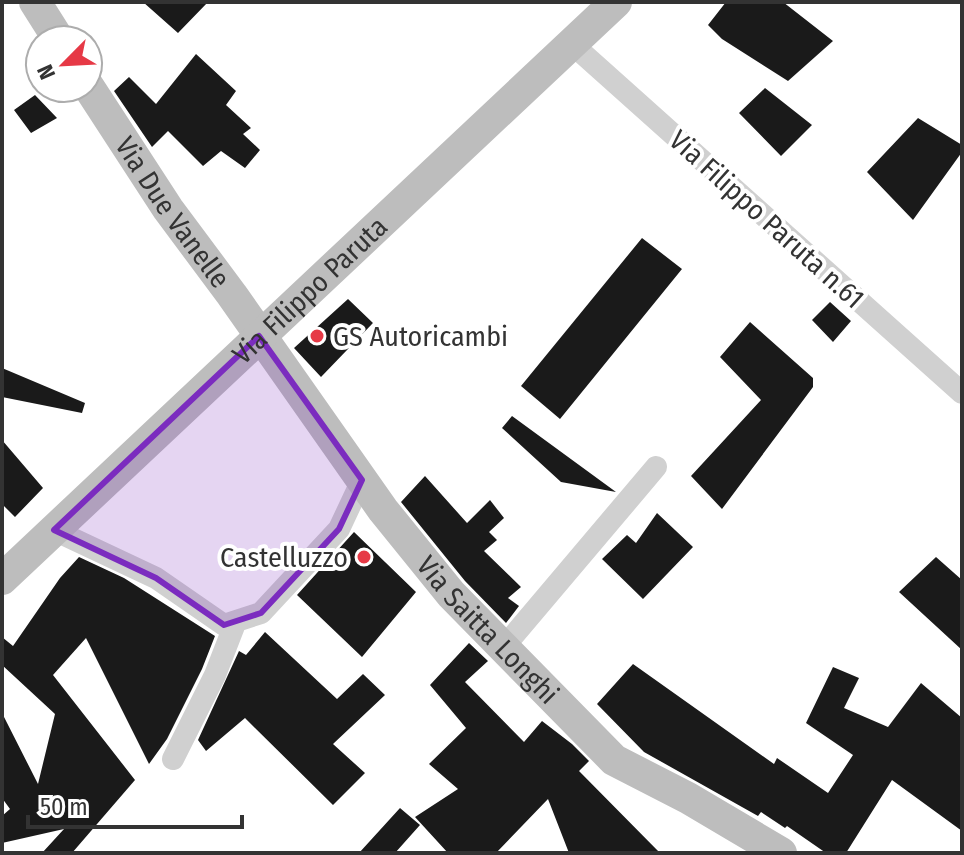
<svg xmlns="http://www.w3.org/2000/svg" width="964" height="855" font-family="'Fira Sans Condensed',sans-serif">
<style>
.building{fill:#1a1a1a}
.lines{fill:none;stroke-linecap:round;stroke-linejoin:round}
.street{stroke:#d0d0d0;stroke-width:22}
.secondary{stroke:#bdbdbd;stroke-width:32}
.marked{fill:#7b2cbf;fill-opacity:0.2;stroke:#7b2cbf;stroke-width:6;stroke-linejoin:round}
.poi-dot{fill:#e63946;stroke:#fff;stroke-width:3}
.labels{text-anchor:middle;stroke-width:8;stroke-linejoin:round;paint-order:stroke}
.street-label{font-size:28px;fill:#333;stroke:#fff}
.poi-label{font-size:28px;fill:#333;stroke:#fff;text-anchor:start}
</style>
<rect width="100%" height="100%" fill="#fff"/>
<path class="building" d="M 143,2 L 208,2 L 178,33 Z
M 726,2 L 783,2 L 833,41 L 788,81 L 722,39 L 708,25 Z
M 196,54 L 236,91 L 226,105 L 251,128 L 243,134 L 260,150 L 245,168 L 221,151 L 203,166 L 168,131 L 152,147 L 114,91 L 129,77 L 156,104 Z
M 765,88 L 812,125 L 781,156 L 739,113 Z
M 35,95 L 57,118 L 31,133 L 14,110 Z
M 918,118 L 962,145 L 962,152 L 913,220 L 867,172 Z
M 642,238 L 682,269 L 560,419 L 521,386 Z
M 348,299 L 373,323 L 321,377 L 294,348 Z
M 830,302 L 851,321 L 833,342 L 812,320 Z
M 750,322 L 813,378 L 813,387 L 722,509 L 691,476 L 761,400 L 720,357 Z
M 2,368 L 85,403 L 82,413 L 2,397 Z
M 512,416 L 616,492 L 561,482 L 502,428 Z
M 2,440 L 43,488 L 15,517 L 2,504 Z
M 425,476 L 467,523 L 490,500 L 504,518 L 489,532 L 497,540 L 484,551 L 521,587 L 508,598 L 519,606 L 506,623 L 465,581 L 401,502 Z
M 657,513 L 693,547 L 643,599 L 602,559 L 627,535 L 636,543 Z
M 354,532 L 416,592 L 362,657 L 297,595 Z
M 79,557 L 124,578 L 215,636 L 202,669 L 167,739 L 149,764 L 86,638 L 53,675 L 135,780 L 72,853 L 42,853 L 64,829 L 2,843 L 2,816 L 10,809 L 2,798 L 2,713 L 38,784 L 55,714 L 2,665 L 2,637 L 13,646 L 60,578 Z
M 936,557 L 962,580 L 962,650 L 899,592 Z
M 265,632 L 337,699 L 363,674 L 385,695 L 333,744 L 365,773 L 333,805 L 245,718 L 206,751 L 198,740 L 239,651 L 246,655 Z
M 469,643 L 488,661 L 465,682 L 524,742 L 542,721 L 572,744 L 589,761 L 579,771 L 660,853 L 569,853 L 548,799 L 496,853 L 448,853 L 415,817 L 458,789 L 429,764 L 466,728 L 430,685 Z
M 633,664 L 774,764 L 777,758 L 828,793 L 853,755 L 806,723 L 833,667 L 859,678 L 844,708 L 888,727 L 921,683 L 962,718 L 962,831 L 892,780 L 846,853 L 826,853 L 787,826 L 785,828 L 761,812 L 758,816 L 644,752 L 597,704 Z
M 400,808 L 420,825 L 395,853 L 359,853 Z"/>
<g class="lines">
<path class="street" d="M 572,44 L 962,393
M 54,530 L 156,578 L 224,625 L 261,613 L 339,529 L 362,480
M 503,648 L 656,467
M 173,759 L 215,675 L 236,621"/>
<g class="secondary">
<path d="M 35,2 L 59,40"/>
<path id="s1" d="M 88,86 L 168,209 L 232,295 L 383,510 L 451,594 L 614,760 L 688,798 L 781,853"/>
<path id="s2" d="M 2,579 L 616,2"/>
</g>
</g>
<path class="marked" d="M 259,336 L 362,480 L 339,529 L 261,613 L 224,625 L 156,578 L 54,530 Z"/>
<g class="poi-dot">
<circle cx="317" cy="336" r="8"/>
<circle cx="364" cy="557" r="8"/>
</g>
<g class="labels">
<g class="street-label">
<text dy="10" stroke="none"><textPath href="#s1" startOffset="152">Via Due Vanelle</textPath></text>
<text transform="translate(767 219) rotate(42)" y="10">Via Filippo Paruta n.61</text>
<text dy="10" stroke="none"><textPath href="#s2" startOffset="422">Via Filippo Paruta</textPath></text>
<text dy="10" stroke="none"><textPath href="#s1" startOffset="676">Via Saitta Longhi</textPath></text>
</g>
<g class="poi-label">
<text x="333" y="346">GS Autoricambi</text>
<text x="348" y="567" text-anchor="end">Castelluzzo</text>
</g>
</g>
<rect width="964" height="855" fill="none" stroke="#333333" stroke-width="8"/>
<g transform="translate(64 64) rotate(246)"><circle r="38" fill="#ffffff" stroke="#adadad" stroke-width="2"/>
<path d="M0-6L14 30L0 20L-14 30Z" fill="#e63946"/>
<text y="-12" font-size="22" font-weight="bold" text-anchor="middle" fill="#333333">N</text>
</g>
<path d="M28 815v12h214v-12" fill="none" stroke="#333333" stroke-width="4"/>
<text x="40" y="815" font-size="24" fill="#333333" stroke="#ffffff" stroke-width="6" paint-order="stroke">50 m</text>
</svg>
